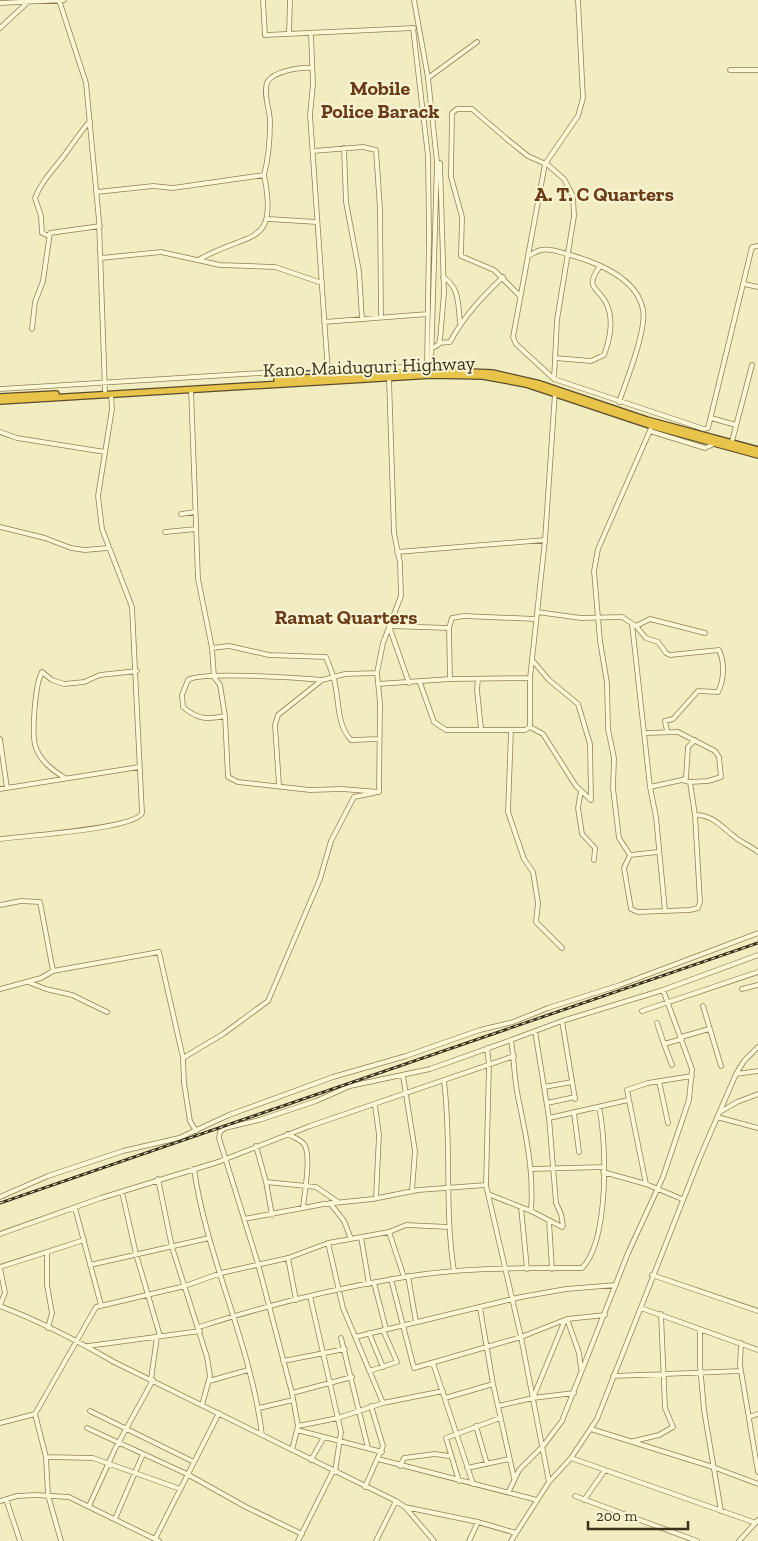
<svg xmlns="http://www.w3.org/2000/svg" width="758" height="1541" font-family="'Zilla Slab',serif">
<style>
.lines{fill:none;stroke-linecap:round;stroke-linejoin:round}
.minor-casing{stroke:#8d7f57;stroke-width:5.5}
.highway-casing{stroke:#5a4b2c;stroke-width:8}
.minor{stroke:#fcf8d5;stroke-width:4}
.highway{stroke:#e8c44b;stroke-width:5.5}
.rail-casing{stroke:#3b321d;stroke-width:3}
.rail{stroke:#f8f5d2;stroke-width:1;stroke-dasharray:4;stroke-linecap:butt}
.labels{text-anchor:middle;stroke-width:4;stroke-linejoin:round;paint-order:stroke}
.street-label{font-size:19px;fill:#3b321d;stroke:#f8f5d2}
.neighbourhood-label{font-size:20px;font-weight:bold;fill:#6c3b18;stroke:#f8f5d2}
</style>
<rect width="100%" height="100%" fill="#f2edc1"/>
<g class="lines">
<g class="minor-casing">
<path id="minor" d="M 59,0 L 86,83 L 99,221 L 105,391
M 263,0 L 265,35 L 414,28
M 414,0 L 428,78 L 437,162 L 431,366
M 578,0 L 583,98 L 578,116 L 545,164 L 513,337 L 516,344 L 554,379 L 704,429 L 708,428 L 752,247 L 758,246
M 0,3 L 64,0
M 0,28 L 29,1
M 413,28 L 428,156 L 429,235 L 427,366
M 289,34 L 290,0
M 311,34 L 313,84 L 310,115 L 328,373
M 730,70 L 758,70
M 428,78 L 477,42
M 344,148 L 346,202 L 359,271 L 362,319
M 313,151 L 363,147 L 376,150 L 380,209 L 381,317
M 264,175 C 269,157 270,140 270,121 C 270,110 263,94 267,83 C 272,71 301,67 312,68
M 97,192 L 153,186 L 173,188 L 264,175 C 279,248 249,231 200,259
M 268,219 L 317,222
M 49,236 L 42,233 L 41,216 L 35,198 C 42,180 55,168 66,153 C 74,142 81,131 90,121
M 528,256 C 532,254 537,251 541,250 C 550,248 559,252 567,254 C 596,262 637,277 643,310 C 647,329 626,382 619,402
M 101,258 L 161,252 L 220,265 L 275,267 L 322,283
M 443,277 C 460,287 458,305 460,323
M 744,284 L 758,287
M 520,296 L 494,270 L 461,256 L 462,217 L 451,177 L 452,113 L 457,109 L 472,109 L 508,140 L 528,156 L 548,165 L 564,179 L 573,196 L 574,216 L 557,320 L 554,379
M 324,322 L 428,314
M 32,329 L 35,302 L 43,281 L 50,233 L 100,226
M 439,343 L 450,342 C 464,316 482,297 503,277
M 432,348 L 438,345 L 440,340 L 444,293 L 440,163
M 555,358 L 591,361 L 604,355 C 610,339 614,321 607,305 C 599,286 583,290 600,266
M 0,389 L 262,373 L 431,366
M 191,389 L 198,579 L 212,648 L 214,677 L 220,685 L 225,716 L 228,777 L 238,782 L 310,790 L 342,789 L 379,792
M 711,418 L 736,425
M 650,431 L 705,448 L 714,444
M 0,432 L 17,438 L 105,452
M 731,445 L 752,365
M 181,514 L 195,512
M 0,527 L 45,538 L 71,548 L 85,550 L 108,548
M 165,532 L 196,529
M 397,552 L 545,540
M 537,612 L 581,618 L 622,617 L 636,626 L 646,638 L 658,642 L 666,653 L 670,655 L 719,650 C 725,663 724,680 718,692 L 698,691 L 673,719 L 665,721 L 667,731
M 632,624 L 650,787 L 656,817 L 665,911
M 636,626 L 650,619 L 705,633
M 212,648 L 229,646 L 269,655 L 326,657 C 328,663 331,669 333,676 C 340,696 335,723 351,740 L 379,739
M 533,661 L 549,680 L 578,704 L 590,744 L 591,800
M 450,679 L 449,628 L 452,618 L 464,616 L 536,619
M 478,679 L 477,690 L 481,729
M 409,683 L 389,626 L 449,628
M 420,683 L 434,722 L 446,730 L 525,730 L 530,727
M 378,684 L 450,679 L 530,678
M 225,716 C 207,720 197,719 183,707 L 182,695 L 188,680 C 201,671 302,678 322,680
M 530,727 L 530,678 L 545,540 L 555,393
M 530,727 L 543,734 L 576,786 L 591,800
M 511,730 L 508,812 L 524,859 L 533,872 L 538,903 L 536,922 L 562,948
M 646,733 L 678,732 L 715,751 L 719,757 L 721,777 L 708,781 L 690,782 L 682,780 L 650,787
M 0,739 L 7,788
M 65,778 C 54,771 41,762 36,748 C 31,736 35,684 42,672 L 52,680 L 64,684 L 84,682 L 100,675 L 137,671
M 682,780 L 686,778 L 688,747 L 695,740
M 279,785 L 275,725 L 278,715 L 322,680 L 345,674 L 377,673
M 0,789 L 139,767
M 581,791 L 578,808 L 582,834 L 595,848 L 594,860
M 379,792 L 380,703 L 377,673 L 383,643 L 401,596 L 400,563 L 394,533 L 389,378
M 695,815 C 712,814 723,828 735,837 C 742,843 751,846 758,852
M 0,839 C 21,836 136,829 142,813 L 132,607 L 102,529 L 98,496 L 112,409 L 111,394
M 658,852 L 630,855 L 624,868 L 631,909 L 638,912 L 690,910 L 698,908 L 700,902 L 695,815 L 690,782
M 630,855 L 619,838 L 613,788 L 614,758 L 608,729 L 607,683 L 600,641 L 594,571 L 598,549 L 652,426
M 0,905 L 21,901 L 40,902 L 53,971
M 28,982 L 46,989 L 72,995 L 107,1012
M 0,989 L 41,978 L 53,971 L 159,952 L 183,1058 L 184,1083 L 190,1121 L 196,1131
M 742,989 L 758,985
M 703,1006 L 721,1066
M 642,1011 L 758,972
M 562,1021 L 575,1099
M 657,1023 L 664,1044 L 682,1039
M 681,1037 L 709,1029
M 664,1044 L 672,1065
M 487,1048 L 489,1064 L 486,1185 L 521,1337 L 549,1482
M 183,1058 L 223,1034 L 268,1001 L 320,879 L 331,841 L 354,797 L 374,793
M 736,1074 L 758,1071
M 403,1076 L 415,1151 L 412,1191
M 444,1081 C 452,1144 444,1208 454,1271
M 659,1081 L 668,1123
M 544,1087 L 572,1082
M 547,1103 L 575,1097
M 375,1105 L 379,1135 L 376,1198
M 720,1112 L 737,1102 L 758,1094
M 574,1113 L 579,1152
M 717,1117 L 758,1128
M 549,1118 L 628,1100
M 288,1134 C 293,1137 301,1140 304,1144 C 312,1155 304,1195 303,1208
M 256,1146 L 266,1182 L 272,1215
M 194,1169 C 207,1259 251,1344 262,1435
M 531,1169 L 603,1167
M 603,1172 L 646,1184 L 682,1199
M 158,1179 L 172,1247 L 207,1357 L 210,1376 L 202,1405
M 266,1182 L 316,1187 L 338,1202
M 646,1184 L 627,1090 L 648,1083 L 692,1076
M 122,1192 L 136,1254 L 160,1336
M 488,1194 L 531,1211 L 562,1227 L 563,1226 L 561,1214 L 556,1203 L 549,1118 L 535,1031
M 0,1197 L 48,1176 L 123,1151 L 179,1138 L 229,1115 L 333,1077 L 406,1056 L 480,1030 L 513,1022 L 548,1008 L 620,985 L 758,933
M 330,1203 L 344,1221 L 351,1239
M 521,1207 L 527,1269
M 75,1208 L 101,1305
M 531,1211 C 534,1172 526,1135 518,1097 C 514,1078 514,1058 511,1040 L 562,1021 L 663,990 L 758,955
M 244,1219 L 324,1204 L 373,1199 L 418,1190 L 486,1185
M 549,1221 L 552,1269
M 389,1232 L 404,1277
M 0,1234 L 101,1198 L 218,1162 L 310,1126 L 514,1056
M 361,1237 L 369,1284
M 328,1243 L 343,1308 L 383,1403
M 47,1252 L 47,1285 L 52,1313 L 48,1328
M 288,1258 L 296,1300
M 90,1265 L 209,1238
M 0,1267 L 84,1240
M 0,1268 L 5,1293 L 0,1305
M 652,1275 L 758,1311
M 408,1276 L 416,1322
M 391,1279 L 414,1368 L 521,1337 L 567,1319 L 605,1315
M 374,1283 L 386,1329
M 310,1296 L 341,1432 L 335,1472
M 0,1306 C 40,1321 78,1341 114,1362 L 396,1501 L 405,1507 L 434,1541
M 480,1308 L 493,1384 L 514,1478
M 641,1308 L 758,1350
M 567,1319 L 579,1353 L 581,1369
M 199,1327 C 264,1306 331,1289 399,1278 C 459,1267 521,1268 582,1268 C 609,1241 607,1143 599,1107
M 700,1329 L 700,1365 L 704,1410 L 721,1511
M 369,1333 L 383,1367
M 355,1337 L 521,1297 L 566,1289 L 616,1285
M 341,1338 L 368,1448
M 741,1343 L 740,1365 L 758,1472
M 88,1346 L 200,1331
M 283,1361 L 345,1349
M 433,1363 L 473,1484
M 369,1371 L 397,1362 L 383,1330
M 613,1376 L 741,1371
M 151,1379 L 157,1337
M 209,1381 L 248,1370
M 292,1393 L 352,1377
M 445,1398 L 493,1384
M 533,1398 L 565,1320
M 498,1406 L 533,1398 L 574,1393
M 259,1408 L 293,1400
M 90,1411 L 194,1462
M 35,1414 L 46,1457 L 48,1495 L 61,1541
M 749,1417 L 758,1414
M 0,1423 L 35,1414 L 96,1307 L 185,1286 L 221,1273 L 288,1258 L 328,1243 L 389,1232 L 406,1225 L 449,1227
M 298,1426 L 338,1418 L 383,1403 L 443,1391
M 476,1426 L 487,1464
M 87,1428 L 187,1474 L 246,1507 L 302,1534
M 591,1429 L 713,1467 L 758,1484
M 297,1430 L 382,1452
M 634,1441 L 659,1435 L 673,1427 L 665,1408 L 661,1314
M 292,1450 L 298,1426 L 292,1393 L 258,1264 L 219,1138 L 220,1132 L 225,1128 L 259,1120 L 316,1101 L 350,1086 L 430,1069 L 511,1040
M 46,1457 L 93,1458 L 180,1489
M 571,1458 L 756,1523
M 378,1459 L 537,1500
M 311,1460 L 324,1437
M 400,1466 L 404,1458 L 435,1454 L 449,1456
M 467,1468 L 509,1459
M 459,1481 L 446,1438 L 500,1418
M 365,1487 L 383,1446 L 371,1406
M 509,1491 L 519,1470 L 543,1446 L 562,1421 L 628,1253 L 663,1177 L 689,1100 L 692,1069 L 663,990
M 575,1496 L 697,1541
M 6,1499 L 20,1541
M 584,1500 L 605,1470
M 0,1501 L 17,1496 L 35,1495 L 69,1497 L 159,1541
M 89,1506 L 115,1449 L 153,1380
M 405,1507 L 478,1522 L 516,1533
M 115,1519 L 143,1454
M 155,1539 L 219,1413
M 298,1541 L 333,1471
M 376,1541 L 396,1501
M 469,1541 L 478,1522
M 511,1541 L 549,1482 L 571,1458 L 597,1419 L 700,1157 L 736,1074 L 744,1061 L 758,1047
M 739,1541 L 758,1520"/>
</g>
<g class="highway-casing">
<path id="highway" d="M 277,380 L 422,370 L 492,373 L 540,384 L 647,420 L 758,450
M 0,397 L 56,394
M 0,401 L 432,375 L 483,376 L 526,384 L 652,426 L 758,455"/>
</g>
<use href="#minor" class="minor"/>
<use href="#highway" class="highway"/>
<g class="rail-casing">
<path id="rail" d="M 0,1203 L 758,943"/>
</g>
<use href="#rail" class="rail"/>
</g>
<g class="labels">
<g class="street-label">
<text transform="translate(369 366) rotate(-2)" y="7">Kano-Maiduguri Highway</text>
</g>
<g class="neighbourhood-label">
<text x="380" y="95">Mobile<tspan x="380" dy="23">Police Barack</tspan></text>
<text x="604" y="201">A. T. C Quarters</text>
<text x="346" y="624">Ramat Quarters</text>
</g>
</g>
<path d="M588 1521v8h100v-8" fill="none" stroke="#3b321d" stroke-width="2.5"/>
<text x="596" y="1521" font-size="15" fill="#3b321d" stroke="#f8f5d2" stroke-width="4" paint-order="stroke">200 m</text>
</svg>
